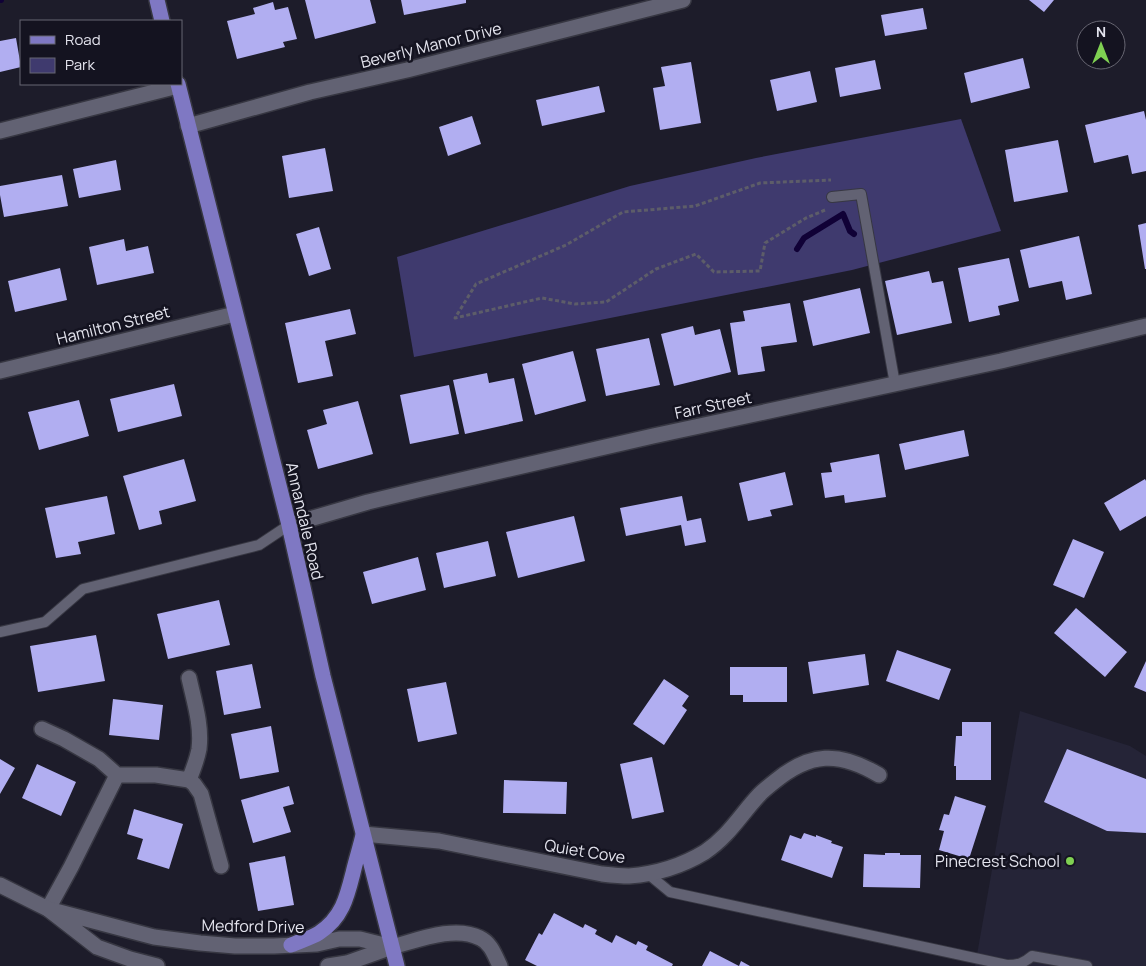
<svg xmlns="http://www.w3.org/2000/svg" width="1146" height="966" font-family="Manrope,sans-serif">
<style>
.built{fill:#252437}
.green{fill:#3f3a6e}
.lines{fill:none;stroke-linecap:round;stroke-linejoin:round}
.stream{stroke:#100136;stroke-width:6}
.building{fill:#b1aef1}
.lane-casing{stroke:#373742;stroke-width:12}
.street-casing{stroke:#373742;stroke-width:18}
.secondary-casing{stroke:#373742;stroke-width:18}
.primary-casing{stroke:#373742;stroke-width:18}
.path{stroke:#5d5d69;stroke-width:3;stroke-dasharray:4 2.5;stroke-linecap:butt}
.lane{stroke:#626273;stroke-width:10}
.street{stroke:#626273;stroke-width:15}
.secondary{stroke:#626273;stroke-width:15}
.primary{stroke:#7f78c3;stroke-width:15}
.poi-dot{fill:#7fd052;stroke:#141320;stroke-width:2}
.labels{text-anchor:middle;stroke-width:5;stroke-linejoin:round;paint-order:stroke}
.street-label{font-size:16px;fill:#e3e3ed;stroke:#141320}
.poi-label{font-size:16px;fill:#e3e3ed;stroke:#141320;text-anchor:end}
</style>
<rect width="100%" height="100%" fill="#1d1c2a"/>
<path class="built" d="M 1020,711 L 1130,746 L 1146,756 L 1146,966 L 975,966 Z"/>
<path class="green" d="M 961,119 L 1001,231 L 852,270 L 414,357 L 397,257 L 630,186 L 756,158 Z"/>
<g class="lines">
<path class="stream" d="M 0,0 L 1,0
M 797,249 L 804,238 L 843,214 L 850,231 L 854,234"/>
</g>
<path class="building" d="M 305,0 L 370,0 L 376,23 L 315,39 Z
M 401,0 L 466,0 L 466,3 L 404,15 Z
M 1029,0 L 1054,0 L 1044,12 Z
M 273,2 L 275,10 L 288,7 L 297,39 L 283,42 L 285,47 L 237,59 L 227,21 L 255,14 L 253,8 Z
M 923,8 L 927,29 L 885,36 L 881,15 Z
M 16,38 L 21,67 L 0,72 L 0,41 Z
M 1023,58 L 1030,88 L 971,103 L 964,73 Z
M 875,60 L 881,89 L 840,97 L 835,68 Z
M 691,62 L 701,123 L 660,130 L 653,88 L 665,86 L 661,67 Z
M 810,71 L 817,102 L 777,111 L 770,80 Z
M 599,86 L 605,112 L 542,126 L 536,100 Z
M 1144,111 L 1146,120 L 1146,171 L 1132,174 L 1128,155 L 1094,163 L 1085,125 Z
M 472,116 L 481,144 L 448,156 L 439,127 Z
M 1058,140 L 1068,192 L 1014,202 L 1005,150 Z
M 325,148 L 333,191 L 289,198 L 282,156 Z
M 116,160 L 121,190 L 79,198 L 73,169 Z
M 62,175 L 68,206 L 4,217 L 0,195 L 0,186 Z
M 1146,223 L 1146,269 L 1145,269 L 1138,225 Z
M 319,227 L 331,269 L 309,276 L 296,234 Z
M 1079,236 L 1092,294 L 1066,300 L 1062,281 L 1029,288 L 1020,250 Z
M 124,239 L 126,251 L 148,246 L 154,273 L 97,285 L 89,247 Z
M 1009,258 L 1019,301 L 998,306 L 1000,315 L 969,322 L 958,268 Z
M 60,268 L 67,300 L 15,312 L 8,281 Z
M 929,271 L 932,283 L 943,281 L 952,323 L 897,335 L 885,281 Z
M 860,288 L 870,333 L 813,346 L 803,301 Z
M 790,303 L 797,342 L 761,347 L 765,371 L 738,375 L 730,323 L 745,321 L 743,311 Z
M 350,309 L 356,334 L 325,341 L 333,376 L 298,383 L 285,323 Z
M 693,326 L 695,335 L 720,329 L 731,372 L 674,386 L 661,334 Z
M 649,338 L 660,385 L 606,396 L 596,349 Z
M 573,351 L 586,401 L 535,415 L 522,364 Z
M 487,373 L 489,383 L 514,378 L 523,421 L 465,434 L 453,380 Z
M 174,384 L 182,416 L 118,432 L 110,399 Z
M 449,385 L 459,434 L 410,444 L 400,395 Z
M 79,400 L 89,436 L 39,450 L 28,412 Z
M 358,401 L 373,454 L 318,469 L 307,430 L 327,424 L 323,410 Z
M 964,430 L 969,456 L 905,470 L 899,444 Z
M 879,454 L 886,497 L 845,503 L 844,495 L 825,498 L 821,473 L 832,472 L 830,463 Z
M 184,459 L 196,501 L 159,511 L 162,524 L 139,530 L 123,476 Z
M 785,472 L 793,505 L 770,510 L 772,516 L 748,521 L 739,483 Z
M 1145,479 L 1146,481 L 1146,516 L 1120,531 L 1104,503 Z
M 107,496 L 115,534 L 78,542 L 81,554 L 56,558 L 45,508 Z
M 682,496 L 687,521 L 701,518 L 706,542 L 685,546 L 681,525 L 626,536 L 620,508 Z
M 574,516 L 585,561 L 518,578 L 506,532 Z
M 1073,539 L 1104,552 L 1084,598 L 1053,585 Z
M 488,541 L 496,576 L 444,588 L 436,553 Z
M 418,557 L 426,590 L 372,604 L 363,572 Z
M 219,600 L 230,645 L 168,659 L 157,614 Z
M 1076,608 L 1127,652 L 1105,677 L 1054,633 Z
M 96,635 L 105,681 L 38,692 L 30,646 Z
M 897,650 L 951,669 L 939,700 L 886,681 Z
M 865,654 L 869,685 L 813,694 L 808,662 Z
M 1146,661 L 1146,692 L 1134,687 Z
M 252,664 L 261,708 L 224,715 L 216,671 Z
M 730,667 L 787,667 L 787,702 L 743,702 L 743,695 L 730,695 Z
M 664,679 L 689,696 L 682,706 L 687,710 L 664,745 L 633,724 Z
M 446,682 L 457,734 L 418,742 L 407,689 Z
M 113,699 L 163,705 L 159,740 L 109,735 Z
M 962,722 L 991,722 L 991,780 L 956,780 L 956,766 L 954,766 L 956,736 L 962,736 Z
M 271,726 L 279,772 L 240,779 L 231,734 Z
M 1067,749 L 1146,779 L 1146,833 L 1107,831 L 1044,802 Z
M 652,757 L 664,812 L 632,819 L 620,764 Z
M 0,759 L 15,768 L 0,794 Z
M 37,764 L 76,782 L 61,816 L 22,798 Z
M 504,780 L 567,782 L 566,814 L 503,813 Z
M 289,786 L 294,804 L 283,807 L 291,832 L 253,843 L 241,800 Z
M 955,796 L 986,806 L 969,859 L 939,850 L 944,831 L 939,830 L 944,814 L 949,815 Z
M 134,809 L 183,824 L 169,869 L 137,859 L 143,839 L 127,834 Z
M 804,833 L 816,837 L 816,835 L 832,841 L 831,843 L 843,847 L 832,878 L 781,860 L 790,835 L 801,839 Z
M 885,853 L 900,853 L 900,855 L 921,855 L 920,888 L 863,887 L 864,854 L 885,855 Z
M 285,856 L 294,905 L 258,911 L 249,863 Z
M 554,913 L 583,928 L 585,924 L 597,930 L 595,934 L 612,943 L 616,935 L 636,945 L 638,941 L 648,946 L 646,950 L 673,964 L 672,966 L 537,966 L 525,960 L 539,933 L 542,935 Z
M 710,951 L 739,966 L 741,961 L 750,966 L 702,966 Z"/>
<g class="lines">
<g class="lane-casing">
<path id="lane" d="M 832,197 L 861,194 L 895,384
M 0,632 L 45,622 L 83,589 L 259,545 L 289,525
M 647,873 L 670,892 L 1007,965 C 1018,965 1024,963 1032,956 L 1087,966"/>
</g>
<g class="street-casing">
<path id="street" d="M 188,126 L 310,92 L 407,70 L 683,0
M 0,131 L 178,86
M 0,371 L 235,314
M 289,525 L 368,502 L 422,489 L 653,436 L 1001,361 L 1146,326
M 42,729 L 64,739 L 99,759 L 117,775 L 156,775 L 189,780 L 194,784 L 201,794 L 221,866
M 189,780 C 193,770 197,760 199,749 C 202,725 194,701 189,678
M 363,834 L 439,841 L 602,874 C 611,875 620,876 629,876 C 655,874 682,866 705,852 C 729,836 741,814 760,794 C 764,790 769,786 774,782 C 810,752 839,751 879,775
M 48,909 L 71,867 L 117,775
M 392,947 C 418,940 455,925 480,938 C 491,943 495,956 500,966"/>
</g>
<g class="secondary-casing">
<path id="secondary" d="M 0,885 L 48,909 L 97,947 L 130,959 L 157,966
M 48,909 L 154,937 L 200,943 L 235,946 L 274,946 L 317,944 L 339,939 L 360,939 L 392,947
M 328,966 L 347,963 L 392,947"/>
</g>
<g class="primary-casing">
<path id="primary" d="M 157,0 L 162,21
M 178,84 L 289,525 L 323,676 L 397,966
M 291,945 C 300,941 311,938 319,933 C 342,918 347,897 353,873 C 356,860 360,848 363,835"/>
</g>
<path class="path" d="M 825,210 L 806,218 L 765,243 L 760,271 L 714,272 L 696,254 L 656,269 L 606,302 L 575,304 L 542,298 L 455,318 L 476,284 L 566,245 L 623,212 L 695,206 L 760,183 L 831,180"/>
<use href="#lane" class="lane"/>
<use href="#street" class="street"/>
<use href="#secondary" class="secondary"/>
<use href="#primary" class="primary"/>
</g>
<circle class="poi-dot" cx="1070" cy="861" r="5"/>
<g class="labels">
<g class="street-label">
<text transform="translate(431 45) rotate(-14)" y="6">Beverly Manor Drive</text>
<text transform="translate(113 325) rotate(-14)" y="6">Hamilton Street</text>
<text transform="translate(713 405) rotate(-12)" y="6">Farr Street</text>
<text transform="translate(305 521) rotate(77)" y="6">Annandale Road</text>
<text transform="translate(585 851) rotate(9)" y="6">Quiet Cove</text>
<text transform="translate(253 926) rotate(1)" y="6">Medford Drive</text>
</g>
<g class="poi-label">
<text x="1060" y="867">Pinecrest School</text>
</g>
</g>
<rect x="20" y="20" width="162" height="65" fill="#141320" stroke="#676672"/>
<rect x="30" y="36" width="25" height="8" fill="#7f78c3" stroke="#676672"/>
<text x="65" y="45" font-size="15" fill="#e3e3ed">Road</text>
<rect x="30" y="58" width="25" height="15" fill="#3f3a6e" stroke="#676672"/>
<text x="65" y="70" font-size="15" fill="#e3e3ed">Park</text>
<g transform="translate(1101 45)"><circle r="24" fill="#141320" stroke="#676672"/>
<path d="M0-4L9 19L0 12L-9 19Z" fill="#7fd052"/>
<text y="-8" font-size="14" font-weight="bold" text-anchor="middle" fill="#e3e3ed">N</text>
</g>
</svg>
